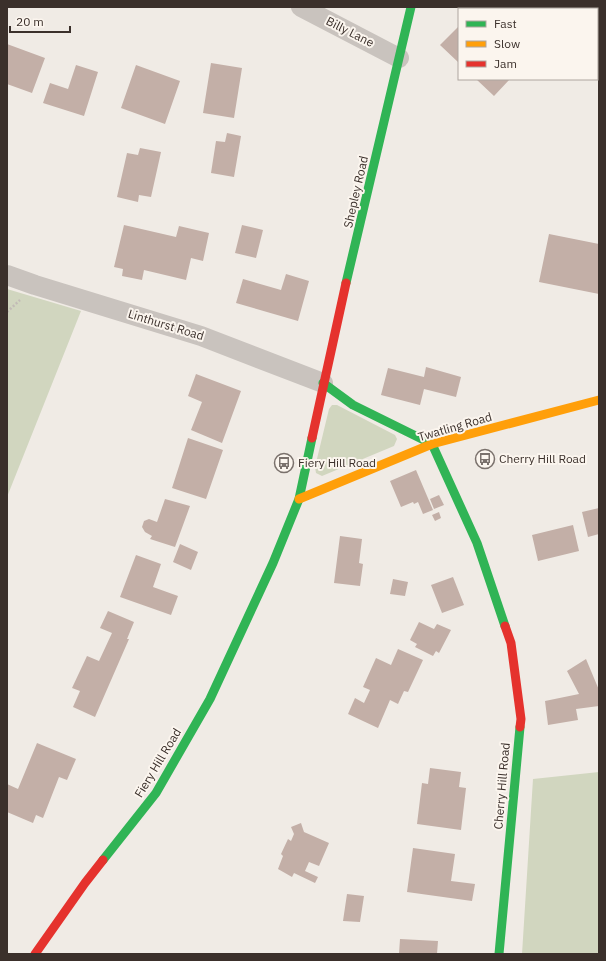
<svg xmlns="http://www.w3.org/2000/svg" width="606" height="961" font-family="'IBM Plex Sans',sans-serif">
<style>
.green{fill:#d1d6bf}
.building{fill:#c3afa7}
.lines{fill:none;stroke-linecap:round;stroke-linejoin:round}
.path{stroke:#c2bbb6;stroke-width:2.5;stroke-dasharray:2 2;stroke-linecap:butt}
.street{stroke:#c9c3be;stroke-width:20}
.fast{stroke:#30b455;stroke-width:9}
.slow{stroke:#ff9f0a;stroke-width:9}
.jam{stroke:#e5322d;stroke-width:9}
.labels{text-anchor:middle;stroke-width:4;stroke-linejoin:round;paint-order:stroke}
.street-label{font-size:12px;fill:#3b302b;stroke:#fbf5ee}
.poi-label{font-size:12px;fill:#3b302b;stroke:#fbf5ee;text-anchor:start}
</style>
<rect width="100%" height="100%" fill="#f0ebe5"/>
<path class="green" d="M 7,289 L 81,311 L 7,497 Z
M 332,405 L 337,405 L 395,435 L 397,439 L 394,446 L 322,476 L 316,473 L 315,467 L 329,409 Z
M 599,772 L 599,954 L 522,954 L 533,779 Z"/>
<path class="building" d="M 459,26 L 459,63 L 440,45 Z
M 7,44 L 45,58 L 32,93 L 7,84 Z
M 211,63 L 242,68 L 234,118 L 203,113 Z
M 76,65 L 98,72 L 84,116 L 43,103 L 50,83 L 68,89 Z
M 136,65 L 180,81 L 165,124 L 121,108 Z
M 476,79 L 510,79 L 494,96 Z
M 227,133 L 241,136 L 234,177 L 211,173 L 216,141 L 225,142 Z
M 140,148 L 161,152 L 151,197 L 139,195 L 138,202 L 117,197 L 127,153 L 138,155 Z
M 124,225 L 176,237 L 179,226 L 209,233 L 203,261 L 191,258 L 186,280 L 144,270 L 142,280 L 122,276 L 123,269 L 114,267 Z
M 242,225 L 263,230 L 256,258 L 235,253 Z
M 549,234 L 599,244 L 599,294 L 539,282 Z
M 286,274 L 309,281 L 298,321 L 236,303 L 243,279 L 281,290 Z
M 426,367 L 461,377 L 456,397 L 424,389 L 420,405 L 381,395 L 388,368 L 424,377 Z
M 196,374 L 241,391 L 222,443 L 191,430 L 202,402 L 188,396 Z
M 188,438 L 223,450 L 206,499 L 172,488 Z
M 416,470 L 433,510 L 423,514 L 418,502 L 414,504 L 413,502 L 401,507 L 390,481 Z
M 439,495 L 444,505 L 434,509 L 430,499 Z
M 165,499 L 190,506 L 175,547 L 150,539 L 152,536 L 145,532 L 142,527 L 144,521 L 149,519 L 157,522 Z
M 599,508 L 599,534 L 588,537 L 582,512 Z
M 439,512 L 441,518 L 435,521 L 432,515 Z
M 573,525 L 579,551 L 538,561 L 532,535 Z
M 340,536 L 362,539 L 359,563 L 363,564 L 360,586 L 334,583 Z
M 180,544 L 198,552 L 191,570 L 173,562 Z
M 136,555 L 161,564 L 153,587 L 178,596 L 171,615 L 120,597 Z
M 453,577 L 464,605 L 442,613 L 431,585 Z
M 393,579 L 408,582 L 405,596 L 390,594 Z
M 108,611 L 134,622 L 127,639 L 129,639 L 95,717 L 73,707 L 80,691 L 72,688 L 87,656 L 99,661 L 112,633 L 100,628 Z
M 419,622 L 434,629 L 437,624 L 451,630 L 439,653 L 436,651 L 433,656 L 415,647 L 417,644 L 410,640 Z
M 398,649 L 423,660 L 408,692 L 404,691 L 398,704 L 390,700 L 378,728 L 348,714 L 355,698 L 364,703 L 370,690 L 363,687 L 376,658 L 391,665 Z
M 586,659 L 599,690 L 599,706 L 576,709 L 578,720 L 548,725 L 545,701 L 579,694 L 567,671 Z
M 37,743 L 76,759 L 67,780 L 59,777 L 43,818 L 36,815 L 33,823 L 7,812 L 7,784 L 18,789 Z
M 430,768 L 461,772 L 459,787 L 466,788 L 461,830 L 417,824 L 422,783 L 428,784 Z
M 301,823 L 304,832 L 329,843 L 319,866 L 309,862 L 305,871 L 318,877 L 315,883 L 294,873 L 292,877 L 278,869 L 283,856 L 281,854 L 288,839 L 291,841 L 294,834 L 291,827 Z
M 413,848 L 455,854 L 451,881 L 475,884 L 472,901 L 407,892 Z
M 347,894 L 364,896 L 360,922 L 343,921 Z
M 400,939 L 438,941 L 437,954 L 399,954 Z"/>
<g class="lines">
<path class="path" d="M 7,312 L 20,300"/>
<path class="street" d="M 301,7 L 399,58
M 7,275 L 35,285 L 201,336 L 323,383"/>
<path class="fast" d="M 346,283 L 411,7
M 323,383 L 353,405 L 432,444 L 477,543 L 505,626
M 103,860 L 156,793 L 210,699 L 273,563 L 299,499 L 312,438
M 499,954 L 520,727"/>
<path class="slow" d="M 299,499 L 432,444 L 599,400"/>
<path class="jam" d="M 312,438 L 346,283
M 505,626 L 511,643 L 521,719 L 520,727
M 35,954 L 85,883 L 103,860"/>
</g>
<defs>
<g id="bus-ring" transform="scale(1)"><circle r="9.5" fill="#fbf5ee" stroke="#7a716c" stroke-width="1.5"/><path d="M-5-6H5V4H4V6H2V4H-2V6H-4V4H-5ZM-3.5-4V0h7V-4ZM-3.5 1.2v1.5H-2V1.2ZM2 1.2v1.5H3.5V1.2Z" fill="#7a716c"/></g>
</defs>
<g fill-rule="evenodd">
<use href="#bus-ring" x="485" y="459"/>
<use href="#bus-ring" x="284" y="463"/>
</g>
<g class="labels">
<g class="street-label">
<text transform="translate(350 32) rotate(27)" y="4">Billy Lane</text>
<text transform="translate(356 192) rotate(-77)" y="4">Shepley Road</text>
<text transform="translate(166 325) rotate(17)" y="4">Linthurst Road</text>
<text transform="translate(455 427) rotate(-16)" y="4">Twatling Road</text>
<text transform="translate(158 763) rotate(-59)" y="4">Fiery Hill Road</text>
<text transform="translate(502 786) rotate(-85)" y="4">Cherry Hill Road</text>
</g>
<g class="poi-label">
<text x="499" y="463">Cherry Hill Road</text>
<text x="298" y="467">Fiery Hill Road</text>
</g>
</g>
<rect width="606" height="961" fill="none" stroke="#3b302b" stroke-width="16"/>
<rect x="458" y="8" width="140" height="72" fill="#fbf5ee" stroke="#aea6a0"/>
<rect x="466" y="21" width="20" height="6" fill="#30b455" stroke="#aea6a0"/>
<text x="494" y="28" font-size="12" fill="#3b302b">Fast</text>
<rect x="466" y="41" width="20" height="6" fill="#ff9f0a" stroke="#aea6a0"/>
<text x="494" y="48" font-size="12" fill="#3b302b">Slow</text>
<rect x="466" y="61" width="20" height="6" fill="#e5322d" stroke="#aea6a0"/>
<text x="494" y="68" font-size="12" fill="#3b302b">Jam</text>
<path d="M10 26v6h60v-6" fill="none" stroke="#3b302b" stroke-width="2"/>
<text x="16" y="26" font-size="12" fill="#3b302b" stroke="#fbf5ee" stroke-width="3" paint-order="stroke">20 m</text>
</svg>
